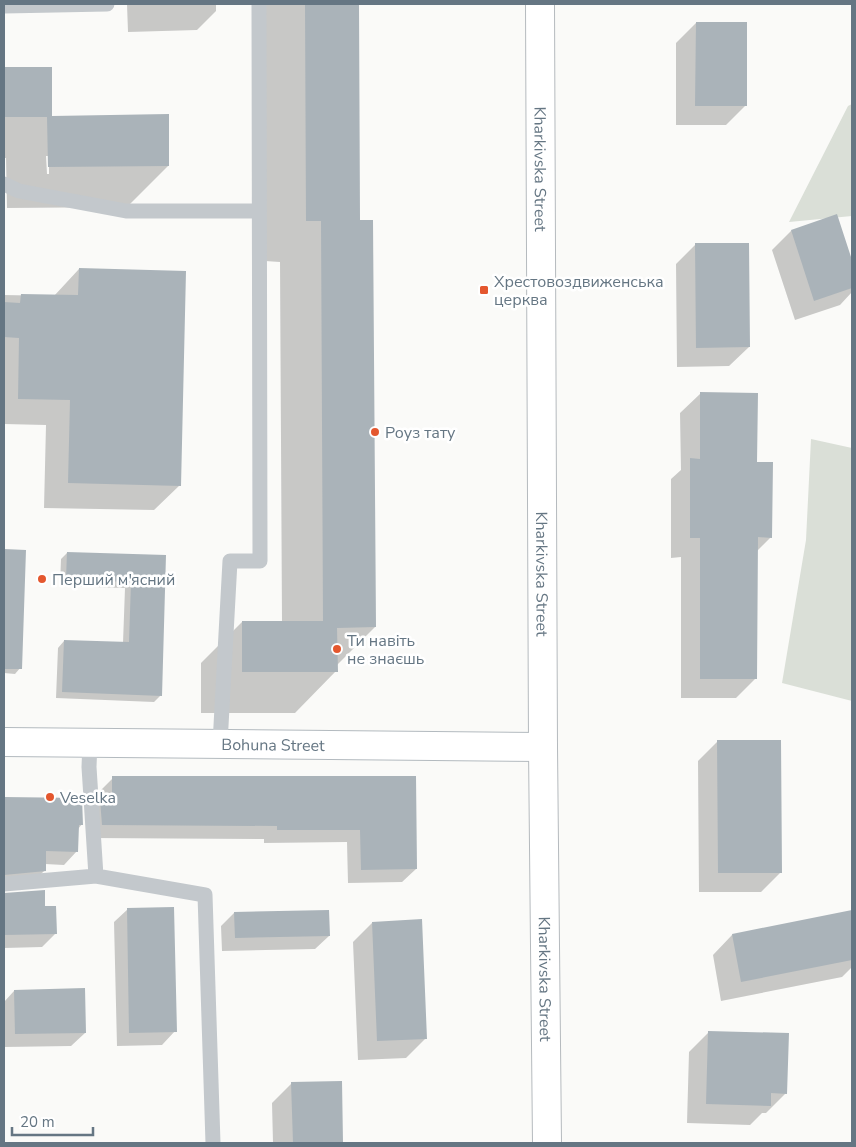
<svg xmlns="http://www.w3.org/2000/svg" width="856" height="1147" font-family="'Nunito Sans',sans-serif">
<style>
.green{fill:#dadfd7}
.shadow{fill:#0003;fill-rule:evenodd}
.building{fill:#aab3b9}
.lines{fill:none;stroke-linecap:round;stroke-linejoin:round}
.secondary-casing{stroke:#b3babf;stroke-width:30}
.primary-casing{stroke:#b5babe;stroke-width:30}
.lane{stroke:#c3c8cc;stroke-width:15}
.secondary{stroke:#fff;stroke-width:28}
.primary{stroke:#fff;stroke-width:28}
.poi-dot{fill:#e4572e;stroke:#fff;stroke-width:2}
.labels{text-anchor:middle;stroke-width:5;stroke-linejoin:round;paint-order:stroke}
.street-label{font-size:16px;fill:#657683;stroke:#fff}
.poi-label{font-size:16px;fill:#657683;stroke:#fff;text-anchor:start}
</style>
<rect width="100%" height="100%" fill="#fafaf8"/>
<path class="green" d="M 852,104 L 852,216 L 789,222 L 848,106 Z
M 811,439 L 852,448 L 852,701 L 782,683 L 806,540 Z"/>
<path class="shadow" d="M 127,4 L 216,4 L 216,11 L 197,30 L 128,32 Z
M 263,4 L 358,4 L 359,222 L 375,627 L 336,666 L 336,671 L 295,713 L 201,713 L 201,663 L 242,622 L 282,622 L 280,262 L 265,261 Z
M 696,23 L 746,105 L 726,125 L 676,125 L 676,43 Z
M 4,68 L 51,68 L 51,117 L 168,166 L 127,207 L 7,208 L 6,158 L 4,158 ZM 46,156 L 49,156 L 49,174 L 47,174 Z
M 836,216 L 852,264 L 852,292 L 840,305 L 795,320 L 772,250 L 791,231 Z
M 696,244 L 749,347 L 729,366 L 677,367 L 676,264 Z
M 79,269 L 180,485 L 154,510 L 44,508 L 46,425 L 4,424 L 4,295 L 54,296 Z
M 700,394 L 771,537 L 756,552 L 756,678 L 736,698 L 681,698 L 681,557 L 671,558 L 671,479 L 681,470 L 680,413 Z
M 4,551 L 25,551 L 21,667 L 15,674 L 4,673 Z
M 67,553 L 165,556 L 161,695 L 154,702 L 56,698 L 58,648 L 64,641 L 123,643 L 125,588 L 60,586 L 61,559 Z
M 718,741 L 781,872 L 761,892 L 699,892 L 698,761 Z
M 415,777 L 416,869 L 402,882 L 348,883 L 347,842 L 264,843 L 264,839 L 89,838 L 88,813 L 100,801 L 100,791 L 113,778 Z
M 4,798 L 80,800 L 82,824 L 78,829 L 77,851 L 64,865 L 45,864 L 45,870 L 31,884 L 4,887 Z
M 44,891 L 44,907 L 55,934 L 42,947 L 4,948 L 4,894 Z
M 128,909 L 175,1031 L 162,1045 L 117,1046 L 114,922 Z
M 852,912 L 852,967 L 842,977 L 721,1001 L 713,955 L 732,935 Z
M 234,913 L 329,936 L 315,949 L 222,951 L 221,926 Z
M 372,923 L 426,1038 L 406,1058 L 358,1060 L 353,942 Z
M 14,991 L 85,1033 L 71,1046 L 4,1047 L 4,1002 Z
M 709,1032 L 786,1093 L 766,1113 L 762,1113 L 750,1125 L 687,1123 L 689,1052 Z
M 341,1082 L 342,1143 L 273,1143 L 272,1103 L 292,1083 Z"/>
<path class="building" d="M 305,4 L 359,4 L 360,220 L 373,220 L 376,627 L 337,628 L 338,672 L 242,672 L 242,621 L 323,621 L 321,221 L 306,221 Z
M 696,22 L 747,22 L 747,106 L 695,106 Z
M 4,67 L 52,67 L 52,116 L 169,114 L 169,166 L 48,167 L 47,117 L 4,117 Z
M 837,214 L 852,260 L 852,288 L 814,301 L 791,230 Z
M 695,243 L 749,243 L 750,347 L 696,348 Z
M 79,268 L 186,271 L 181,486 L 68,483 L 70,400 L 18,399 L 19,338 L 4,337 L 4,302 L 20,303 L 21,294 L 78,295 Z
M 700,392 L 758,393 L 757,462 L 773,462 L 772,538 L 758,537 L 757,679 L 700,679 L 700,538 L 690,538 L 690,458 L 700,459 Z
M 4,549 L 26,550 L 22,669 L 4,669 Z
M 67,552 L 166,555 L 162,696 L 62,692 L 64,640 L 129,642 L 131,582 L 66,580 Z
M 717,740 L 781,740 L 782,873 L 718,873 Z
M 112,776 L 416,776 L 417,869 L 361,870 L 360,830 L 277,830 L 277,826 L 102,825 L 100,799 L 112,799 Z
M 4,797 L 82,798 L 83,825 L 79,825 L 78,852 L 46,851 L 46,871 L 4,875 Z
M 45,890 L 45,906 L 56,906 L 57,934 L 4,935 L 4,893 Z
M 174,907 L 177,1032 L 129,1033 L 127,908 Z
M 329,910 L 330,936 L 235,938 L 234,912 Z
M 852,910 L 852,960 L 741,982 L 732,934 Z
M 422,919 L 427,1039 L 377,1041 L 372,922 Z
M 85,988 L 86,1033 L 15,1034 L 14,990 Z
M 708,1031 L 789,1033 L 787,1094 L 771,1093 L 771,1106 L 706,1104 Z
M 342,1081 L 343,1143 L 293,1143 L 291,1082 Z"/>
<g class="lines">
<g class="secondary-casing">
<g id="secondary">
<path id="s1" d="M 4,742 L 543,747"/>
</g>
</g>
<g class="primary-casing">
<g id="primary">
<path id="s2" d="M 540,4 L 543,747 L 547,1143"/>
</g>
</g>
<path class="lane" d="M 4,6 L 107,4
M 4,184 L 19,191 L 126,211 L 259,211
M 90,742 L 89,767 L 96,876 L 205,895 L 213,1143
M 220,744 L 230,561 L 260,561 L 259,4
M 4,884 L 96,876"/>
<use href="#secondary" class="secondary"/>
<use href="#primary" class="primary"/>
</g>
<g class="poi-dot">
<rect x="479" y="285" width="10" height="10" rx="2.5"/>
<circle cx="375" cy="432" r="5"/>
<circle cx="42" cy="579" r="5"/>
<circle cx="337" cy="649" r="5"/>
<circle cx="50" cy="797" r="5"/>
</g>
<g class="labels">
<g class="street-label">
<text dy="6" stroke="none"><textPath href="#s2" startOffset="165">Kharkivska Street</textPath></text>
<text dy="6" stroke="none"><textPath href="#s2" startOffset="570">Kharkivska Street</textPath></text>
<text dy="6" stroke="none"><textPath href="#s1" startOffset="269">Bohuna Street</textPath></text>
<text dy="6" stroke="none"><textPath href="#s2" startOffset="975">Kharkivska Street</textPath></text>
</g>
<g class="poi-label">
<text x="494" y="287">Хрестовоздвиженська<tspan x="494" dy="18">церква</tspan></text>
<text x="385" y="438">Роуз тату</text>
<text x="52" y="585">Перший м'ясний</text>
<text x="347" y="646">Ти навіть<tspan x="347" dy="18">не знаєшь</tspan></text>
<text x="60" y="803">Veselka</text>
</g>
</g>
<rect width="856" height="1147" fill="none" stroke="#657683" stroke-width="10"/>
<path d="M12 1127v8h81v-8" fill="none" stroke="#657683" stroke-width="2.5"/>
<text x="20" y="1127" font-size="15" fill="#657683" stroke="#ffffff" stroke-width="4" paint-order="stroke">20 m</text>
</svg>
